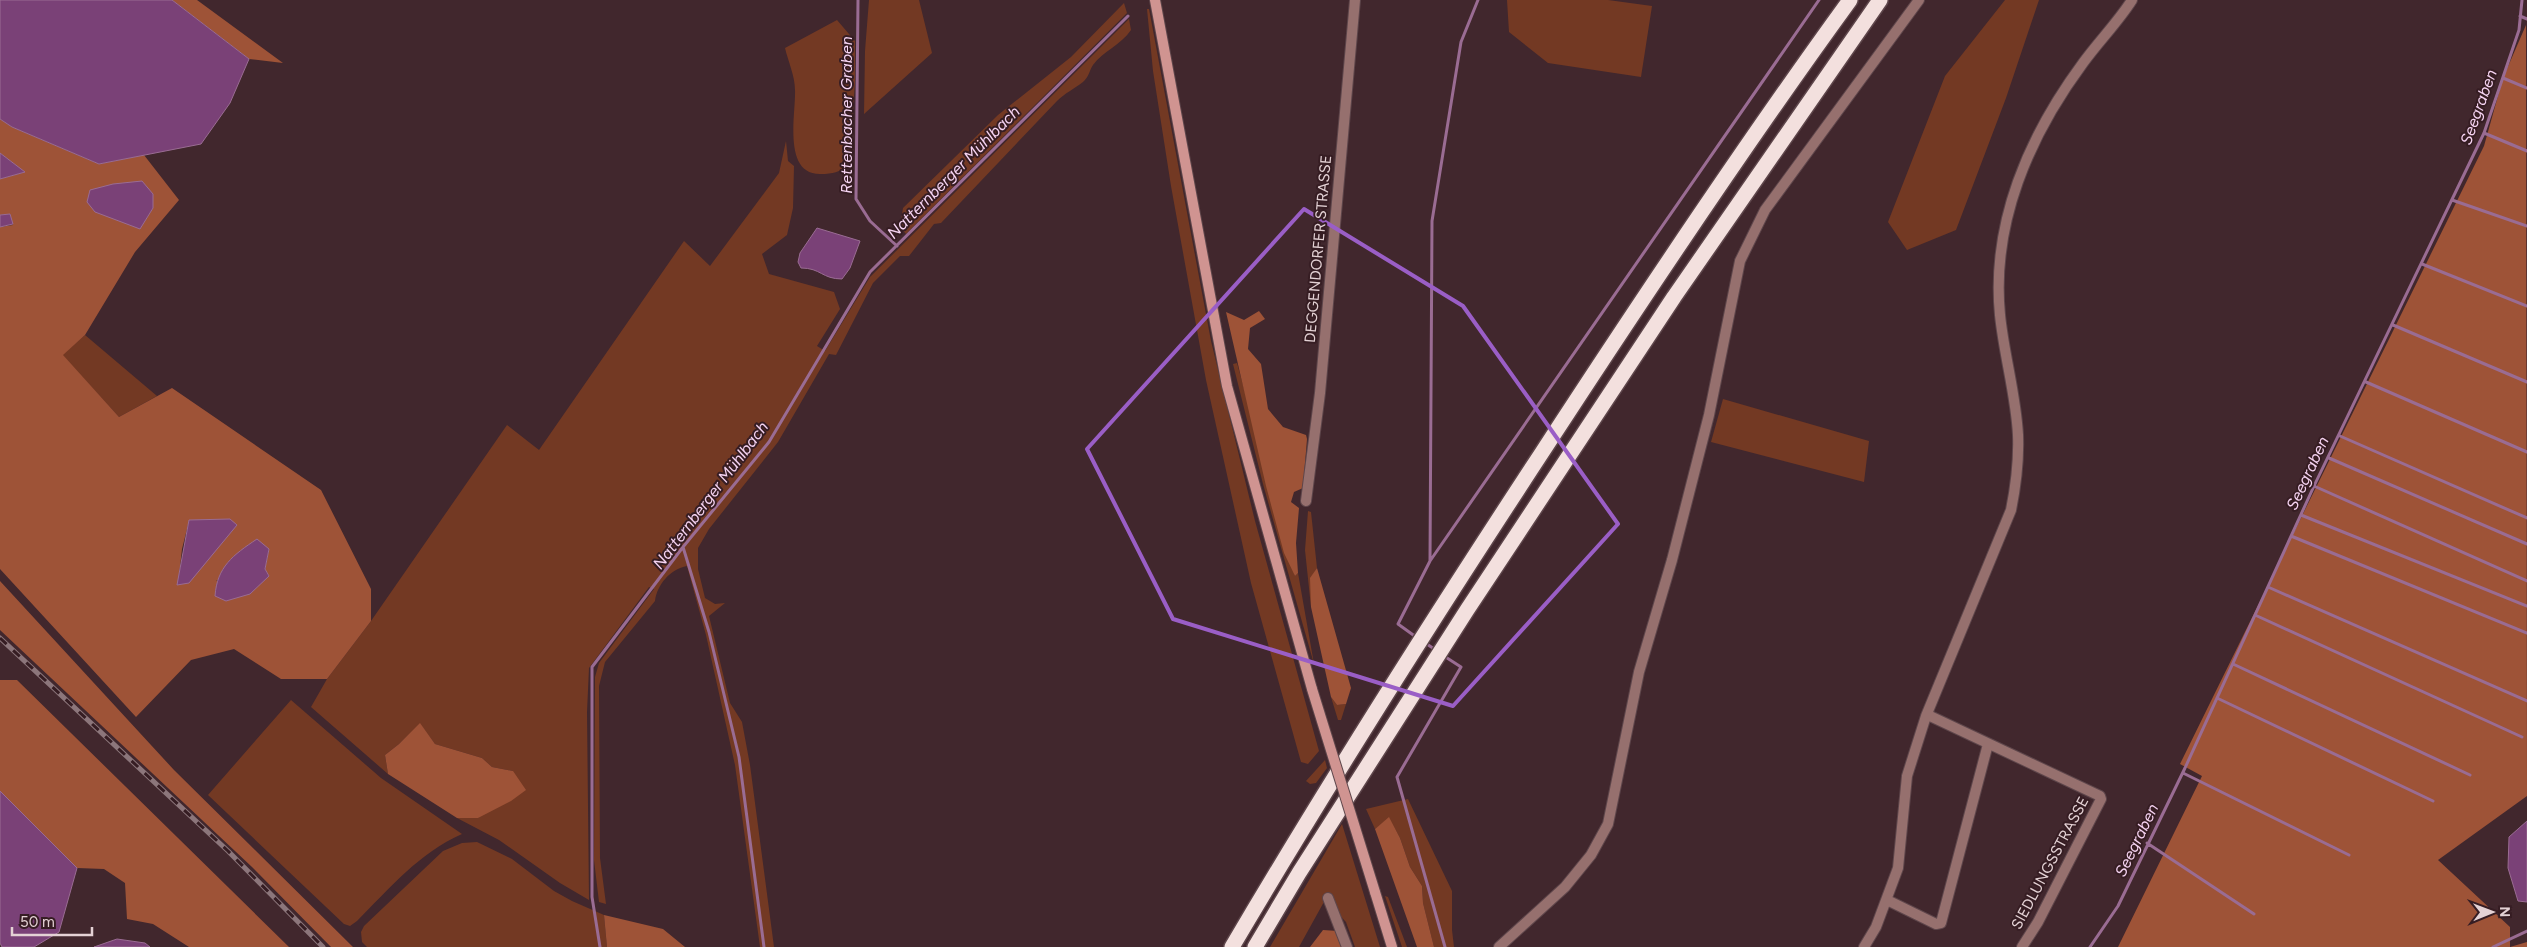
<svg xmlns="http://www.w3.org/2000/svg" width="2527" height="947" font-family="Figtree,sans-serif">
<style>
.green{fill:#733923}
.forest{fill:#9e5337;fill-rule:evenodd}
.water{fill:#7a4177;stroke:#9a6c93}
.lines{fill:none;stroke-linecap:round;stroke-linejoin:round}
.stream{stroke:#9a6c93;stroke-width:3}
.minor-casing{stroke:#5e464b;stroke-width:12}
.secondary-casing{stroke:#5e464b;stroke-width:12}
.motorway-casing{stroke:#5e464b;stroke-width:18}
.minor{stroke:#96706e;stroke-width:10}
.secondary{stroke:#d09491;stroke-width:10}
.motorway{stroke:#f3e0de;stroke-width:15}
.rail-casing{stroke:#8c767b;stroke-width:5}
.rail{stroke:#361d23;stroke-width:3;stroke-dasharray:9;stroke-linecap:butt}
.secondary-bridge-casing{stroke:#5e464b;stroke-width:12;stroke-linecap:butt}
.secondary-bridge{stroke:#d09491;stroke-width:10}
.marked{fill:none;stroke:#9a5ec6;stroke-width:4;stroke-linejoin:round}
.labels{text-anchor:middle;stroke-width:4;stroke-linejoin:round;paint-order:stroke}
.street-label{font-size:15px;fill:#e4d2d5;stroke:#361d23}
.water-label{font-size:16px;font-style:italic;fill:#f6d4f2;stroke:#361d23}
</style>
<rect width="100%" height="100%" fill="#41272d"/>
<path class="green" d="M 869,0 L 919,0 L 932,53 L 864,114 L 865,51 Z
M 1507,0 L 1608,0 L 1652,6 L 1641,77 L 1548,63 L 1509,32 Z
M 2005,0 L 2039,0 L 2006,98 L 1956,230 L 1907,250 L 1888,222 L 1945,76 Z
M 1124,3 L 1127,13 L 906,234 L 900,227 L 903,208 L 998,115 L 1071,57 Z
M 1147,9 L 1149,9 L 1211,341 L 1255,521 L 1319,751 L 1308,764 L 1301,762 L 1251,583 L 1206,380 L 1171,186 L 1153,71 Z
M 1129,19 L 1131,30 C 1121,45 1103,51 1093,65 C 1089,71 1089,77 1083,82 C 1074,89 1065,93 1057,101 L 941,223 L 934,224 L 909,256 L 900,256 L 873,283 L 836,355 L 829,354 L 778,442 L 709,529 L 698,548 L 698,569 L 705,598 L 715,604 L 725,603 L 709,616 L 730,703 L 742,722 L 750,765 L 774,947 L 760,947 L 735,765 L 706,635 L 687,566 C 670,569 657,585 655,601 L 605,662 L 599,686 L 600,858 L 606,904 L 599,902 L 594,860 L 595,677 L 599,663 L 654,589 L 649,587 L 589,668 L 587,712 L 589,900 L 560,883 L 499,840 L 457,818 L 478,818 L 513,771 L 492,767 L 482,758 L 435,744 L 420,724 L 399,744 L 385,755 L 388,774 L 311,707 L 327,679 L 371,621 L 507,425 L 539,450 L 684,241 L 710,266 L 779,173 L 786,141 L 788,161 L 794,166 L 793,208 L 787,235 L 762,254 L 769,274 L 834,292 L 840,309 L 817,346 L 825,351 L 870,277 Z
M 837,20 L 855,41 L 855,83 L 849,165 C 839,172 833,174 821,174 C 782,175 796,114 795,90 C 795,76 788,61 785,48 Z
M 85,335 L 157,396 L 119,417 L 62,355 Z
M 1237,363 L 1295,576 L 1298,573 L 1314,664 L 1263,484 L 1233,364 Z
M 1723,399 L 1869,441 L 1864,482 L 1711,442 Z
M 1308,511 L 1311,512 L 1317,568 L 1311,578 L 1311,607 L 1305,550 Z
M 1331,697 L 1337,705 L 1346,704 L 1341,720 L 1338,720 Z
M 291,700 L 381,778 L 462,834 C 419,853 390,888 357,921 L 350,926 L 344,924 L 208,795 Z
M 1325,760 L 1327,768 L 1316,783 L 1310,784 L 1306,781 Z
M 1408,799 L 1452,891 L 1452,930 L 1454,947 L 1434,947 L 1423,903 L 1422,886 L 1410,867 L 1400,838 L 1389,818 L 1375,829 L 1366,809 Z
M 1342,824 L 1380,947 L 1355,947 L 1346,922 L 1325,900 L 1299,947 L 1270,947 Z
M 477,842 L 512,859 L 554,891 L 572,901 L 604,915 L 607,947 L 367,947 L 362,942 L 361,932 L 364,926 L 443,851 L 462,843 Z
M 1385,896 L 1388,897 L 1407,947 L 1402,947 Z"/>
<path class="forest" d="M 172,0 L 197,0 L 283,63 L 249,59 Z
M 2526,25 L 2527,796 L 2438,860 L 2510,927 L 2510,947 L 2527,942 L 2527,947 L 2118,947 L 2202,776 L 2180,764 L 2484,146 L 2503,78 Z
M 0,119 L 12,127 L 99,164 L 144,155 L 179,200 L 135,252 L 85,335 L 63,355 L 119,417 L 172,388 L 321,490 L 371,589 L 371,621 L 327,679 L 281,679 L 234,649 L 191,660 L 136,717 L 0,569 L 0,227 L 13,225 L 10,214 L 0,215 L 0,179 L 24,172 L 0,153 ZM 153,208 L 140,228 L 123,221 ZM 189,521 L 237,524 L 217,548 L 178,585 L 182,549 ZM 269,549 L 265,569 L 269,576 L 216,581 Z
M 1259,311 L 1265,319 L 1250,328 L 1248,349 L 1261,364 L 1268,409 L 1283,427 L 1306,435 L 1307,439 L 1303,488 L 1294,492 L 1291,502 L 1299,508 L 1296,543 L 1298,573 L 1295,576 L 1284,553 L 1266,486 L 1226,312 L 1244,320 Z
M 1317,568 L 1351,688 L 1346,704 L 1337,705 L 1331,697 L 1311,607 L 1310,578 Z
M 0,581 L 174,770 L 353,947 L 331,947 L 252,867 L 0,630 Z
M 0,680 L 17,680 L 289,947 L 189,947 L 153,924 L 127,919 L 125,883 L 104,869 L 77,868 L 0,791 Z
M 420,723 L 435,744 L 482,758 L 492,767 L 513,771 L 526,790 L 511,801 L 478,818 L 457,818 L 388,774 L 385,755 L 399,744 Z
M 1389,817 L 1400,838 L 1410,867 L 1422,886 L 1423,903 L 1434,947 L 1417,947 L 1375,829 Z
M 604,915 L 663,929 L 685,947 L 607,947 Z
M 1323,930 L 1338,931 L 1343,947 L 1310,947 Z"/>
<path class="water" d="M 0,0 L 172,0 L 249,59 L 230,103 L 201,144 L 99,164 L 12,127 L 0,119 Z
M 0,153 L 25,172 L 0,179 Z
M 142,181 L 153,194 L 153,208 L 140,229 L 95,212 L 87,202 L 90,190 L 113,184 Z
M 10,214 L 13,224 L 0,227 L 0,215 Z
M 817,228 L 860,241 L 850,268 L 842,279 C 822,279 821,268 801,268 L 798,262 L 800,253 Z
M 230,519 L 237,525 L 189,583 L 177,585 L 189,520 Z
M 257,539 L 269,549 L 265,569 L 269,576 L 250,594 L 226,601 L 215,596 C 217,567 233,555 257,539 Z
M 0,791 L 77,868 L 59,932 L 34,947 L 2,947 L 0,943 Z
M 2527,821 L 2527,902 L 2518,901 L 2508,868 L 2509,837 Z
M 117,939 L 145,943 L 150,947 L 94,947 Z"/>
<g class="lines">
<path class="stream" d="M 858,0 L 856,199 L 870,221 L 897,246
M 2520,16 L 2527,19
M 2503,78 L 2527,88
M 2484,133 L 2527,151
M 2452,200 L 2527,226
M 2422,264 L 2527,306
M 2393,325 L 2527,382
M 2366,382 L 2527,452
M 2340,436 L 2527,518
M 2329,458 L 2527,544
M 2314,486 L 2527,581
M 2301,515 L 2527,606
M 2291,536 L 2527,633
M 683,547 L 709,632 L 739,757 L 764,947
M 1430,561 L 1819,0
M 2268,587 L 2527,701
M 2255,615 L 2522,737
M 1416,637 L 1398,624 L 1430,561 L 1432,221 L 1461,42 L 1478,0
M 1424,642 L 1437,651
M 1444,656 L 1461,667 L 1397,777 L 1445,947
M 2233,664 L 2470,775
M 2217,698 L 2433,801
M 2183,773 L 2349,855
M 2147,843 L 2254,914
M 600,947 L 592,897 L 592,667 L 683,547 L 769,442 L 870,272 L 1128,16
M 2090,947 L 2118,906 L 2185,768 L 2314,486 L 2484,133 L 2519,30 L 2522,0
M 2493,947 L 2527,931"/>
<g class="minor-casing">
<path id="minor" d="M 1306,501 L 1320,393 L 1355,0
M 1926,716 L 1930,716 L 2100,796 L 2101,799 L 2038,922 L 2022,947
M 1328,898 L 1347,947
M 1887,900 L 1936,924 L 1941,923 L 1988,744
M 1499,947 L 1565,887 L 1591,855 L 1608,824 L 1639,672 L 1672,560 L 1709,415 L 1740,261 L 1765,210 L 1919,0
M 1864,947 L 1876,927 L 1898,868 L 1907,776 L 1926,716 L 2011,510 C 2016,485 2019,461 2018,435 C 2016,395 2004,355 2000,315 C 1991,223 2029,136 2083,63 C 2099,41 2118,22 2132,0"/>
</g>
<g class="secondary-casing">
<path id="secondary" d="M 1155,0 L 1227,386 L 1312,689
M 1375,892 L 1392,947"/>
</g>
<g class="motorway-casing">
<path id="motorway" d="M 1232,947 C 1331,779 1436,614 1543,451 C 1642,299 1743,147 1850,0
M 1255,947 L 1299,873 L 1467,610 L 1674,297 L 1880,0"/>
</g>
<use href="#minor" class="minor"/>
<use href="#secondary" class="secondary"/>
<use href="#motorway" class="motorway"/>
<g class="rail-casing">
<path id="rail" d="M 0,638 L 228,851 L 323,947"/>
</g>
<use href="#rail" class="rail"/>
<g class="secondary-bridge-casing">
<path id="secondary-bridge" d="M 1312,689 L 1375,892"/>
</g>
<use href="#secondary-bridge" class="secondary-bridge"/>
</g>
<path class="marked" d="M 1304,209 L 1463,306 L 1618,524 L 1453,706 L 1173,619 L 1087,449 Z"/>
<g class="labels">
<g class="street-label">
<text transform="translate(1318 249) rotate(-85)" y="5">DEGGENDORFER STRASSE</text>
<text transform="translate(2050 863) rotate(-62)" y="5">SIEDLUNGSSTRASSE</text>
</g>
<g class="water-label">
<text transform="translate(2478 107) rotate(-70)" y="6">Seegraben</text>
<text transform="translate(846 115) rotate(-90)" y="6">Rettenbacher Graben</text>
<text transform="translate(953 172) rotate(-45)" y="6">Natternberger Mühlbach</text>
<text transform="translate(2307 473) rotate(-65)" y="6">Seegraben</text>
<text transform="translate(710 495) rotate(-53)" y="6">Natternberger Mühlbach</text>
<text transform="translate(2136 840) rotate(-64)" y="6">Seegraben</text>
</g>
</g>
<g transform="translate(2492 912) rotate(89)" stroke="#361d23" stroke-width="4" paint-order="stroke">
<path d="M0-4L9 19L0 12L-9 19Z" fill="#e4d2d5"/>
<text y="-8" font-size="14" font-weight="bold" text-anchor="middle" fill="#e4d2d5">N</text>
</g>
<path d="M12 927v8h80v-8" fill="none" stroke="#e4d2d5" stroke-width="2.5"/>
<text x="20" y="927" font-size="15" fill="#e4d2d5" stroke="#361d23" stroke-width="4" paint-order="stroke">50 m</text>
</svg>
